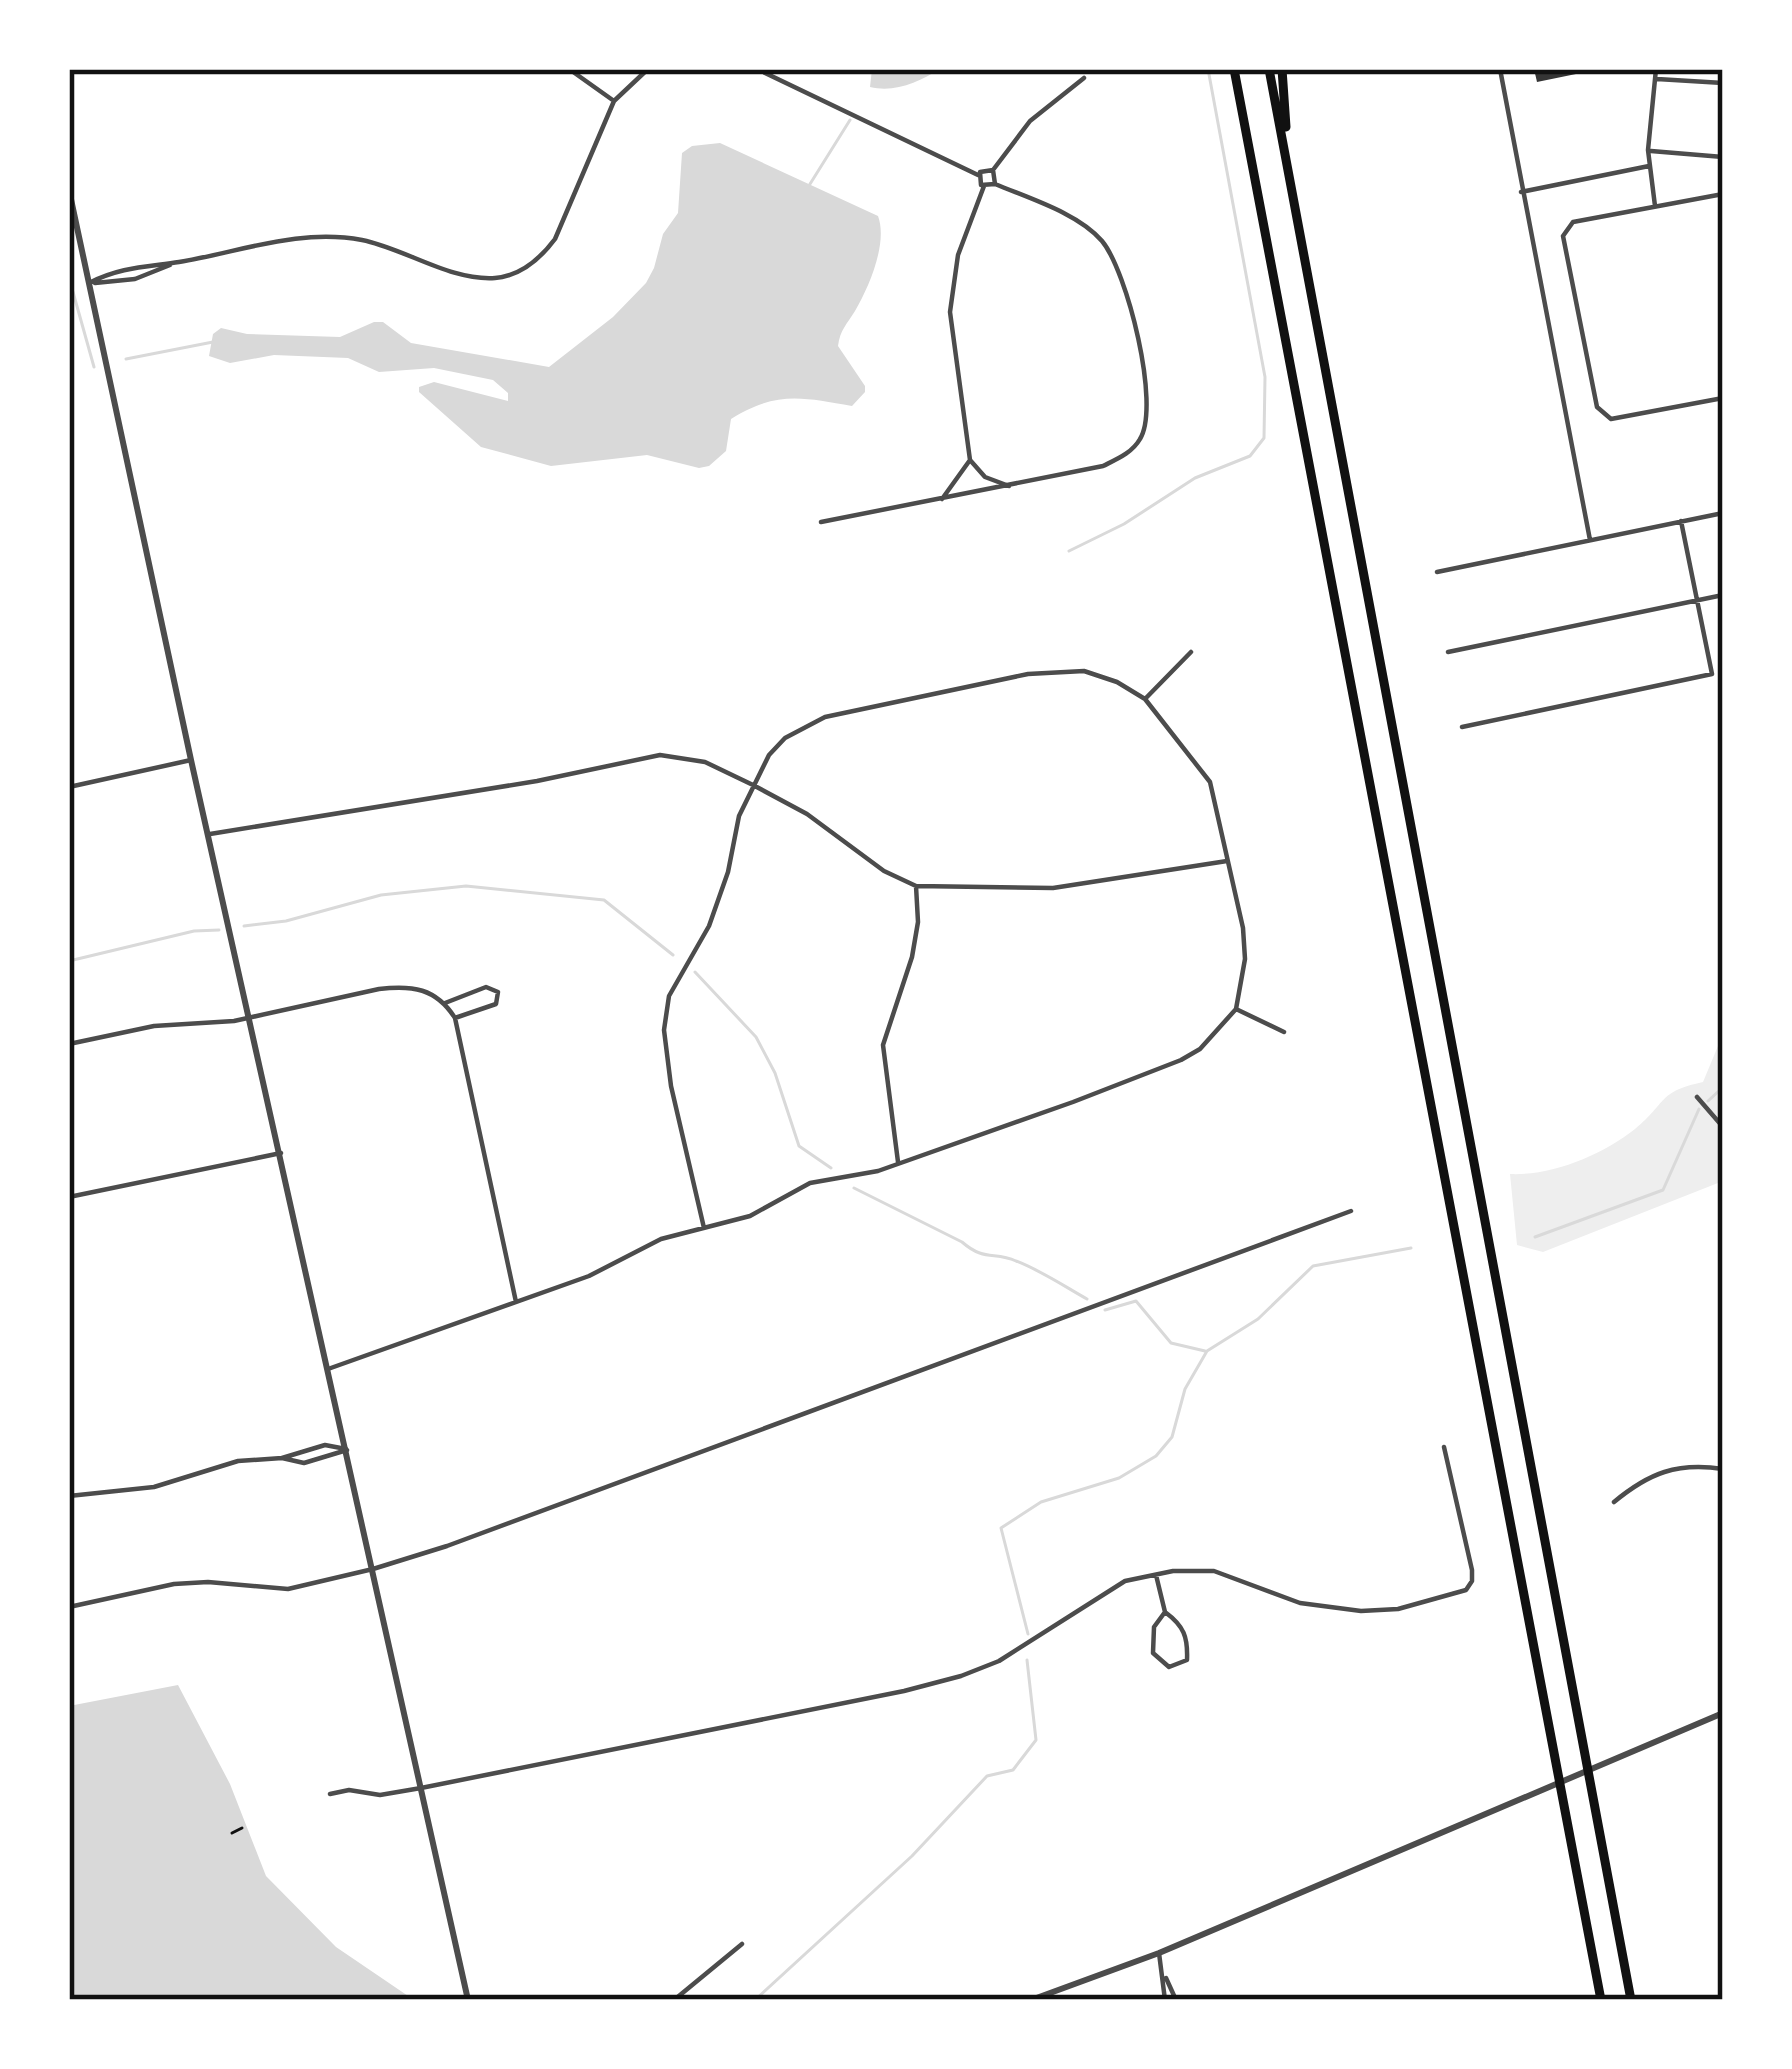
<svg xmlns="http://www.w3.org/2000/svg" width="1792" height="2069" font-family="'PT Sans',sans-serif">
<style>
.green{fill:#eee}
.water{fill:#d9d9d9}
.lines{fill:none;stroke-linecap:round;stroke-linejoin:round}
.stream{stroke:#d9d9d9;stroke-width:3}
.building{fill:#353535}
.path{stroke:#111;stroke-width:3}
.minor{stroke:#4c4c4c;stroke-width:4.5}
.tertiary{stroke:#4c4c4c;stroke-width:6}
.motorway{stroke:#111;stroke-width:9}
.neatline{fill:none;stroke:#111;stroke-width:4.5}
</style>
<rect width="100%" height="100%" fill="#fff"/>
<path class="green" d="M 1723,1034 L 1723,1181 L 1543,1252 L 1517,1245 L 1510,1174 C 1552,1176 1602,1155 1635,1129 C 1668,1102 1657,1092 1703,1082 Z"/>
<path class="water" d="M 872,69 L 940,69 C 919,82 895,93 870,87 Z
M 720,143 L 878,216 C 888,243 869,287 855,311 C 847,324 840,330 838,346 L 865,386 L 865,392 L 852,406 C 804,398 777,390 731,419 L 726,451 L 709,466 L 699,468 L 647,455 L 551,466 L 481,447 L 419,392 L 419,387 L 434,382 L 508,401 L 508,393 L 493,380 L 434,368 L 379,372 L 348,358 L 274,355 L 230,363 L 209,356 L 213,334 L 221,328 L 247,334 L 340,337 L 374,322 L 383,322 L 411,343 L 549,367 L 613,317 L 646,283 L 654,268 L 663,234 L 678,213 L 682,153 L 692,146 Z
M 178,1685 L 230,1784 L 266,1876 L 336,1947 L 414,2000 L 69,2000 L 69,1706 Z"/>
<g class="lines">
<path class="stream" d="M 810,184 L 850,120
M 73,292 L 94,367
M 126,359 L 213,342
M 1069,551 L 1124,524 L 1195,478 L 1250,456 L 1264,438 L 1265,377 L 1208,69
M 244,926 L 286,921 L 381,895 L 466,886 L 604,900 L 673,955
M 69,961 L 194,931 L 219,930
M 695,972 L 756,1037 L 775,1073 L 799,1146 L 831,1168
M 1708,1101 L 1721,1089 L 1723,1079
M 854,1188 L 962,1242 C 985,1262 994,1251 1016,1261 C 1040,1270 1064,1286 1087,1299
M 1535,1237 L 1663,1190 L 1699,1109
M 1105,1310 L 1136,1301 L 1171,1343 L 1205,1351
M 1028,1634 L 1001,1528 L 1041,1502 L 1119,1478 L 1156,1456 L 1172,1437 L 1185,1389 L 1207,1351 L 1258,1319 L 1313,1266 L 1411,1248
M 755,2000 L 912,1856 L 987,1776 L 1013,1770 L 1036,1740 L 1027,1660"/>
</g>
<path class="building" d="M 1534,69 L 1575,69 L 1576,74 L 1537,82 Z"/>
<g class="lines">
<path class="path" d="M 232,1833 L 242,1828"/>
<path class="minor" d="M 569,69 L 614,101
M 757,69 L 978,175
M 1500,69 L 1590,540
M 1657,79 L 1723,83
M 1651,151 L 1723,157
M 993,170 L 980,172 L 981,185 L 995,184 L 993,170 L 1030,121 L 1084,78
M 1521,192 L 1649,166
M 1723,194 L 1573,222 L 1563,236 L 1597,407 L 1611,419 L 1723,398
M 1655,206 L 1648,150 L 1656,69
M 89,283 C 120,267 146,267 179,262 C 240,252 299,228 362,240 C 406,249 450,281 495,278 C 521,276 540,259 555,239 L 614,101 L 648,69
M 95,283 L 135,279 L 170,265
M 970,460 L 985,477 L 1009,486
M 942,499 L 970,460 L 950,312 L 958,255 L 984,186
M 821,522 L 1103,466 C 1117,459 1132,453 1140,439 C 1161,405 1127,271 1102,241 C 1078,213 1028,198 995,184
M 1437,572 L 1723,513
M 1448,652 L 1723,595
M 1145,699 L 1191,652
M 1462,727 L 1712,674 L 1681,521
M 69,787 L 191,760
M 210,834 L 537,781 L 660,755 L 705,762 L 753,785 L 807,814 L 884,871 L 916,886 L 1053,888 L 1227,861
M 445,1003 L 486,987 L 498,992 L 496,1004 L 455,1018
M 1236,1009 L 1284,1032
M 69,1044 L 154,1026 L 234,1021 L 379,989 C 412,985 436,988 455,1018 L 516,1302
M 1697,1097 L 1723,1127
M 898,1162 L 883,1045 L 912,957 L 918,922 L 916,886
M 69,1197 L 281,1153
M 328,1369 L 589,1276 L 661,1239 L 750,1216 L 810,1183 L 878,1171 L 1073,1102 L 1181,1060 L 1200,1049 L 1236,1009 L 1245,959 L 1243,928 L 1210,782 L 1145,699 L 1117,682 L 1084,671 L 1028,674 L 825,717 L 785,738 L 769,755 L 739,816 L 728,872 L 709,926 L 669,996 L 664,1030 L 671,1086 L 704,1228
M 282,1458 L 325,1445 L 346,1449
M 69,1496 L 154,1487 L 238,1461 L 282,1458 L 304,1463 L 347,1450
M 1614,1502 C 1649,1473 1677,1462 1723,1469
M 1156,1575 L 1165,1612 L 1154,1627 L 1153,1653 L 1169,1667 L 1187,1660 C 1188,1637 1184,1626 1165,1612
M 69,1607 L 174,1584 L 208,1582 L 288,1589 L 373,1569 L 447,1546 L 1351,1211
M 330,1794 L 349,1790 L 380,1795 L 421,1788 L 904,1691 L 961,1676 L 999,1661 L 1125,1581 L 1173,1571 L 1214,1571 L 1300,1603 L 1361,1611 L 1398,1609 L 1466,1590 L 1472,1581 L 1472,1570 L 1444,1447
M 1159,1953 L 1165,2000
M 1166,1978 L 1176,2000
M 674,2000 L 742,1944"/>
<path class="tertiary" d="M 69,190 L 191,760 L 468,2000
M 1031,2000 L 1159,1953 L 1723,1713"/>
<path class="motorway" d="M 1234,69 L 1601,2000
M 1269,69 L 1631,2000
M 1282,69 L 1286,127"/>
</g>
<rect width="1792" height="2069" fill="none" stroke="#ffffff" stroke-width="144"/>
<rect x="72" y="72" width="1648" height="1925" class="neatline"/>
</svg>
